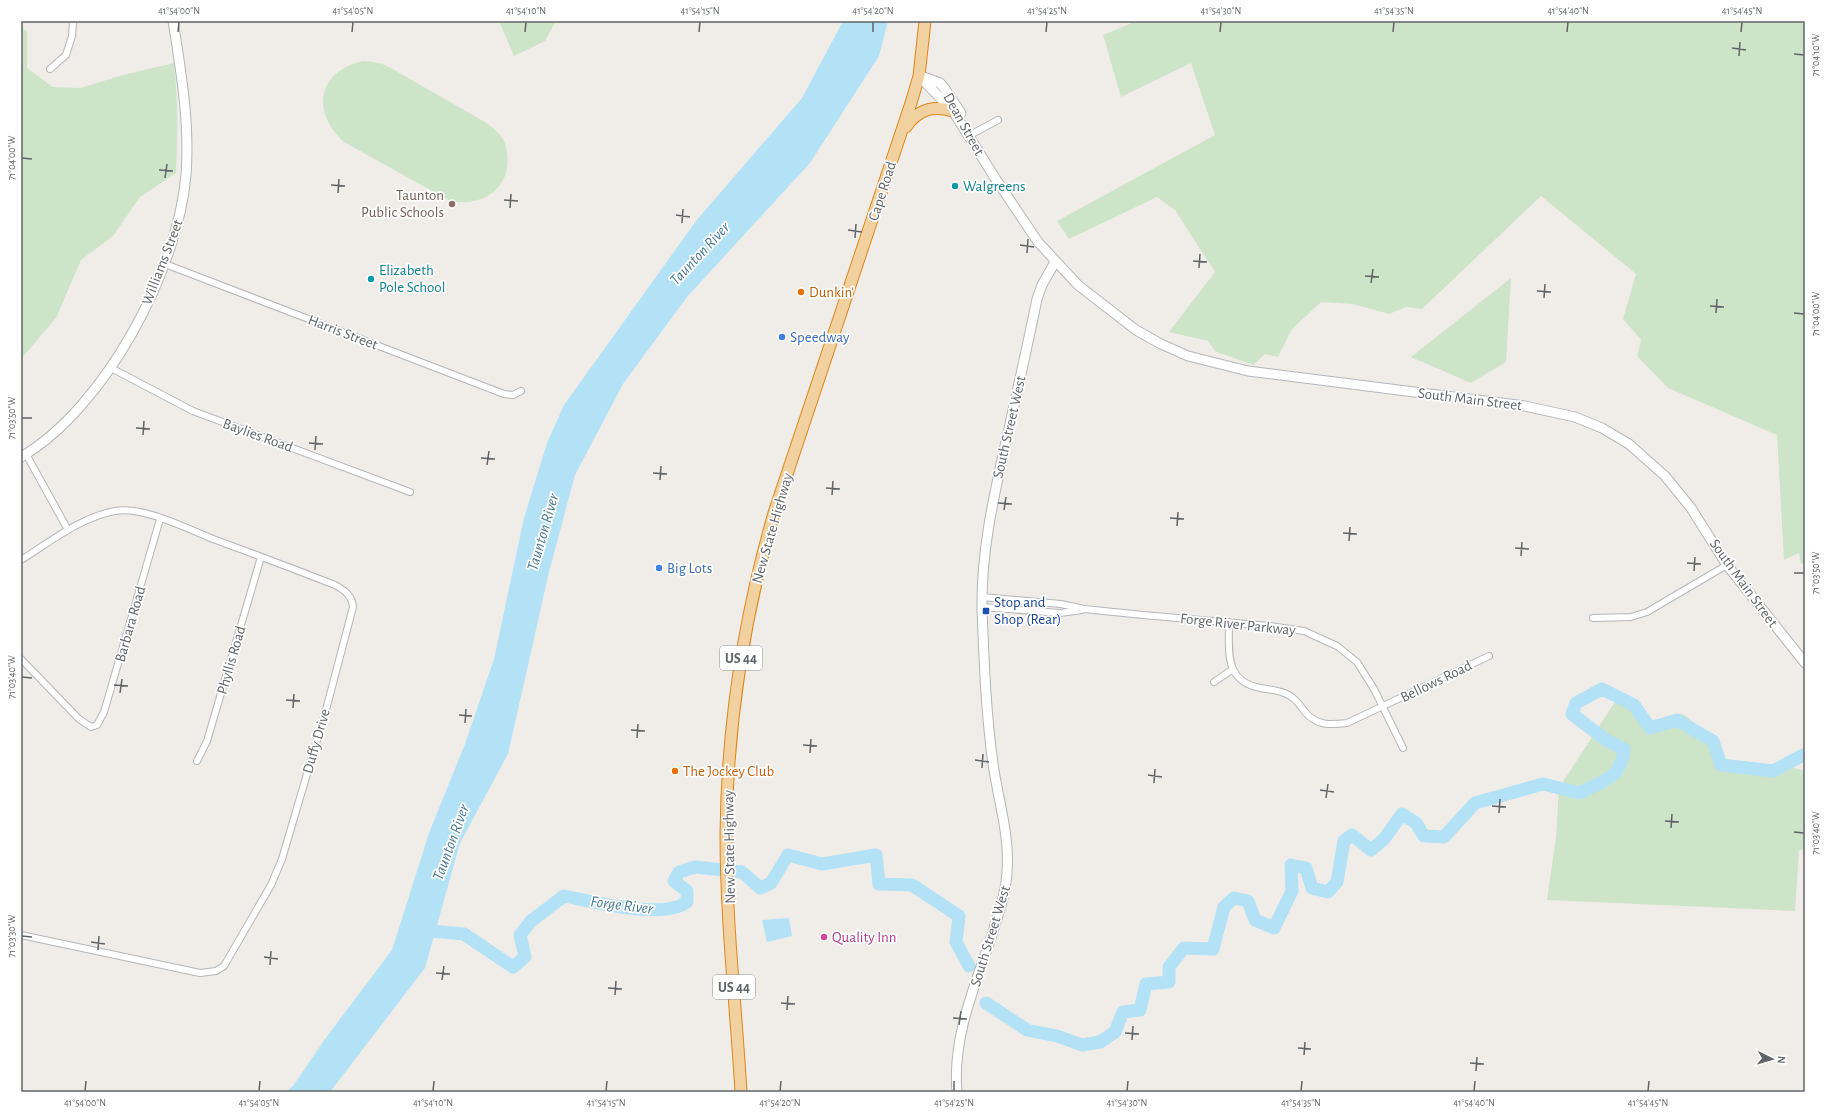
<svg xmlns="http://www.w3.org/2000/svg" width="1826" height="1113" font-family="'Alegreya Sans',sans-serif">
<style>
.green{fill:#cde4c9}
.water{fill:#b3e2f6}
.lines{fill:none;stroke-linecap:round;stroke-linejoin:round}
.river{stroke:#b3e2f6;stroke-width:13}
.street-casing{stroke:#b4b6b9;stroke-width:8}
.secondary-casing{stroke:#b3b6b9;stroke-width:11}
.highway-casing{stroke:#dd861c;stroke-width:13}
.street{stroke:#fff;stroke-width:6}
.secondary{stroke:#fff;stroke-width:9}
.highway{stroke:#f1d19f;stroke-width:11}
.ticks{fill:none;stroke:#606467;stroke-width:1.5}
.culture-dot{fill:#0f9aa8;stroke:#fff;stroke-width:1.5}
.education-dot{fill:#8d6e63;stroke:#fff;stroke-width:1.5}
.food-dot{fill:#e8710a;stroke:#fff;stroke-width:1.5}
.shop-dot{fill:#3f7fe0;stroke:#fff;stroke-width:1.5}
.transit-dot{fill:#1a4fb4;stroke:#fff;stroke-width:1.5}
.hotel-dot{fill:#d1479c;stroke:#fff;stroke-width:1.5}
.labels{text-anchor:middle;stroke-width:3.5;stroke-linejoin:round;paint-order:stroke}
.shield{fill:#fff;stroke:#909295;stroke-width:1}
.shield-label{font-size:14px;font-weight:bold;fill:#606467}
.street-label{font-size:15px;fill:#606467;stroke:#fff}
.culture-label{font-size:15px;fill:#0d838f;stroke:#fff;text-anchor:start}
.education-label{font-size:15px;fill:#785e54;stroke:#fff;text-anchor:end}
.food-label{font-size:15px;fill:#c56008;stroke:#fff;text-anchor:start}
.shop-label{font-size:15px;fill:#366cbe;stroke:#fff;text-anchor:start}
.transit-label{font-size:15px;fill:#164399;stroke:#fff;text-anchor:start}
.hotel-label{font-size:15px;fill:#b23c85;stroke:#fff;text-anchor:start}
.water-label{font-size:16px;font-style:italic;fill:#4a7a96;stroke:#fff}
.neatline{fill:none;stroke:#606467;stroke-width:1.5}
.ticks-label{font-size:10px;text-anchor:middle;fill:#606467}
</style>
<rect width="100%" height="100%" fill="#f0ede9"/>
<path class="green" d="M 499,21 L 556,21 L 545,41 L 514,56 Z
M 1132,21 L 1805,21 L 1805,563 L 1801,564 L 1799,553 L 1784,560 L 1777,435 L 1668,388 L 1637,356 L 1641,340 L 1623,319 L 1636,274 L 1541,196 L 1422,309 L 1406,307 L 1389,314 L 1353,304 L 1321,302 L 1292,329 L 1278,357 L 1265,354 L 1253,365 L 1215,351 L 1208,341 L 1169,332 L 1215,272 L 1175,210 L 1157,197 L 1069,239 L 1057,221 L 1215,135 L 1191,63 L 1121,97 L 1103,35 L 1132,23 Z
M 21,27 L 27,31 L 27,68 L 53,87 L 80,88 L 123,75 L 174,63 C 178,100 178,136 176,173 L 140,197 L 113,236 L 81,260 L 56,318 L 21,359 Z
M 364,61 L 380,63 L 389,67 L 485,122 C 492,127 500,133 504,141 C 508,150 508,160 507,169 C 501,196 475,206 450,201 L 344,142 C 310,112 318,70 364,61 Z
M 1511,278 L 1506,362 L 1471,383 L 1411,357 Z
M 1618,697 L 1629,700 L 1646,723 L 1650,724 L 1675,714 L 1682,714 L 1689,718 L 1694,724 L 1717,736 L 1719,759 C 1728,764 1734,763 1744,764 C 1758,765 1765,775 1780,764 L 1805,771 L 1805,850 L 1799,850 L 1795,911 L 1547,900 L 1556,837 L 1559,788 Z"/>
<path class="water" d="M 843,21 L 888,21 L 879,56 L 810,163 L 687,297 L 623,384 L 575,475 L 549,572 L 508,754 L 460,843 L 425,968 L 330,1092 L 286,1092 L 293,1086 L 325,1039 L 392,950 L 429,833 L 465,744 L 494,659 L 524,518 L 547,443 L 564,405 L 696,221 L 802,98 Z
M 789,918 L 792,936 L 767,942 L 762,920 Z"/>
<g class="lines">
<path class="river" d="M 420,930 L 464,934 L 513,967 L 525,957 L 520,935 L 531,921 L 564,896 C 594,902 662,920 687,902 L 687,891 L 674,881 L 679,872 L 695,867 L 742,872 L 760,888 L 771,883 L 788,855 L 822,864 L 876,855 L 879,884 L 912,885 L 959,916 L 956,942 L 969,966
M 986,1003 L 1027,1030 L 1057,1036 L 1082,1045 L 1100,1042 L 1115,1032 L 1123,1012 L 1140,1010 L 1146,984 L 1169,982 L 1169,967 L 1184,948 L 1213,949 L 1224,907 L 1234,898 L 1248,901 L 1255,920 L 1274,928 L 1292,891 L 1291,865 L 1306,868 L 1312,888 L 1328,892 L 1337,882 L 1344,841 L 1352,835 L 1371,850 L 1384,839 L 1402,814 L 1416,823 L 1424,836 L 1444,837 L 1475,803 L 1543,784 L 1580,793 C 1604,780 1621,779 1624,749 L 1606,740 L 1572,714 L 1576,703 L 1602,689 L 1634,705 L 1650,728 L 1677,720 L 1713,741 L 1721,765 L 1773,771 L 1805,754"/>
<g class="street-casing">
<path id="street" d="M 50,69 L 66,55 L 72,36 L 73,21
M 972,134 L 998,120
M 165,264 L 504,394 L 513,395 L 521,391
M 111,368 L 193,411 L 410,492
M 26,454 L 68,530
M 21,560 C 50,542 81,517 115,511 C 143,506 186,528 213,539 C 254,554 294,569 335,585 C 344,590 352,595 353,607 L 327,706 L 282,859 L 271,885 L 224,966 L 216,971 L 200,973 L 21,935
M 982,597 L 1061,604 L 1084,609 L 1143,615 L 1270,626 L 1304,631 L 1337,646 L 1357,662 L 1374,689 L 1403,748
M 982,607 L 1060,613 L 1082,610
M 1593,618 L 1631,617 L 1647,612 L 1727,565
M 1229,622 C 1229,651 1224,682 1261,688 C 1272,690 1285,691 1293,698 C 1298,702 1302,708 1305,712 C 1317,726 1330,725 1347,723 L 1489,656
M 21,659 L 79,719 L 91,727 L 97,725 L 104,712 L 160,519
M 1214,682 L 1233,669
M 197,761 L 207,741 L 261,557"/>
</g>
<g class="secondary-casing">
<path id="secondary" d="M 919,76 L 953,111 L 995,178 L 1038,242 L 1078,285 L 1136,330 L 1161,344 L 1188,356 L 1248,371 L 1525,406 L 1575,417 L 1602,428 L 1629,444 L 1665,476 L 1691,508 L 1727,565 L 1805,663
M 921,76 L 940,83 L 945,89 L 961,113
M 21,457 C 105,408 178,270 186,175 C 190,124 181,71 173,21
M 957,1092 C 952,1038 975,985 992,935 C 998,914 1006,894 1007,872 C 1010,836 998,799 993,764 C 986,713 984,661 982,610 C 981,553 993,500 1005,446 C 1016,397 1027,348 1037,299 L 1042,285 L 1055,262"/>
</g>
<g class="highway-casing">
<path id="highway" d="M 906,127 C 918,109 933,105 953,111
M 741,1092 C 736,1007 726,921 726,835 C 727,726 744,617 774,513 L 911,103 L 919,76 L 925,21"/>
</g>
<use href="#street" class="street"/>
<use href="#secondary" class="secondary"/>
<use href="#highway" class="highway"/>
</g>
<path class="ticks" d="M 178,32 L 179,22M 352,32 L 353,22M 525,32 L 526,22M 699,32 L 700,22M 873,32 L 873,22M 1046,32 L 1047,22M 1220,32 L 1221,22M 1393,32 L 1394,22M 1567,32 L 1568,22M 1741,32 L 1742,22M 1732,48 L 1746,50M 1794,54 L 1804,55M 1739,56 L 1740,42M 22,158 L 32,159M 159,170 L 173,171M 165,178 L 167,164M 331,185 L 345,186M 338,193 L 339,179M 504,200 L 518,201M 510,208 L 511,194M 676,215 L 690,217M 682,223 L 683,209M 848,230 L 862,232M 855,238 L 856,224M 1020,245 L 1034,247M 1027,253 L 1028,239M 1193,261 L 1207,262M 1199,268 L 1200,254M 1365,276 L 1379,277M 1371,283 L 1373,269M 1537,291 L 1551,292M 1544,298 L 1545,284M 1710,306 L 1724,307M 1716,313 L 1717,299M 1794,313 L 1804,314M 22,418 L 32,418M 136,428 L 150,429M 143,435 L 144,421M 309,443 L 323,444M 315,450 L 316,436M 481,458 L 495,459M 487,465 L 489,451M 653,473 L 667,474M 660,480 L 661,466M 826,488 L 840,489M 832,495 L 833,481M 998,503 L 1012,504M 1004,510 L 1006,497M 1170,518 L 1184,519M 1177,526 L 1178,512M 1343,533 L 1357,534M 1349,541 L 1350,527M 1515,548 L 1529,549M 1521,556 L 1522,542M 1687,563 L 1701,564M 1694,571 L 1695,557M 1794,573 L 1804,573M 22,677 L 32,678M 114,685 L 128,686M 120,693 L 122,679M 286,700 L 300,701M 293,708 L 294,694M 459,715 L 472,716M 465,723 L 466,709M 631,730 L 645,731M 637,738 L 638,724M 803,745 L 817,746M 810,753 L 811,739M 975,760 L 989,762M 982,768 L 983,754M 1148,775 L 1162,777M 1154,783 L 1155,769M 1320,790 L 1334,792M 1326,798 L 1328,784M 1492,806 L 1506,807M 1499,813 L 1500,799M 1665,821 L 1679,822M 1671,828 L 1672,814M 1794,832 L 1804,833M 22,936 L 32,937M 91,942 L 105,944M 98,950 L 99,936M 264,957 L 278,959M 270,965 L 271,951M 436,973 L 450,974M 442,980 L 444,966M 608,988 L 622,989M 615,995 L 616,981M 781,1003 L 795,1004M 787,1010 L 788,996M 953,1018 L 967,1019M 959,1025 L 961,1011M 1125,1033 L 1139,1034M 1132,1040 L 1133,1026M 1298,1048 L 1311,1049M 1304,1055 L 1305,1042M 1470,1063 L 1484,1064M 1476,1071 L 1477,1057M 85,1091 L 86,1081M 259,1091 L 260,1081M 433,1091 L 434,1081M 606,1091 L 607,1081M 780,1091 L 781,1081M 954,1091 L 954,1081M 1127,1091 L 1128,1081M 1301,1091 L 1302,1081M 1474,1091 L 1475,1081M 1648,1091 L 1649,1081"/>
<g class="culture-dot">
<circle cx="955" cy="186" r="4"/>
<circle cx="371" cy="279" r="4"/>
</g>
<circle class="education-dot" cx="452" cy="204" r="4"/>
<g class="food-dot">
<circle cx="801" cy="292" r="4"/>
<circle cx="675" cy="771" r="4"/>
</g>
<g class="shop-dot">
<circle cx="782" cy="337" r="4"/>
<circle cx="659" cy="568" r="4"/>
</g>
<rect class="transit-dot" x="982" y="607" width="8" height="8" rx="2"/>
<circle class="hotel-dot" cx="824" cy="937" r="4"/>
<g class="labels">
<g class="shield">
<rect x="720" y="646" width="42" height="24" rx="3"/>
<rect x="713" y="975" width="42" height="24" rx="3"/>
</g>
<g class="shield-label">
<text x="741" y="663">US 44</text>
<text x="734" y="992">US 44</text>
</g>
<g class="street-label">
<text transform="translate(964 124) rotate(61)" y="5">Dean Street</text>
<text transform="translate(882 191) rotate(-72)" y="5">Cape Road</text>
<text transform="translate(162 262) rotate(-69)" y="5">Williams Street</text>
<text transform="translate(343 332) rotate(21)" y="5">Harris Street</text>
<text transform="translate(1470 399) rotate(7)" y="5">South Main Street</text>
<text transform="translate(1009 427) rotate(-77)" y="5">South Street West</text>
<text transform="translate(258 435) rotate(20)" y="5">Baylies Road</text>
<text transform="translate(772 528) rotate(-74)" y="5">New State Highway</text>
<text transform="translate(1744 583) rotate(54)" y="5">South Main Street</text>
<text transform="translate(130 624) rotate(-74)" y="5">Barbara Road</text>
<text transform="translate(1238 624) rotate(6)" y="5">Forge River Parkway</text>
<text transform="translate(231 660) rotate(-74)" y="5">Phyllis Road</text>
<text transform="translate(1436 681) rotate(-26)" y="5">Bellows Road</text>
<text transform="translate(316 741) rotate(-74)" y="5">Duffy Drive</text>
<text transform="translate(729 847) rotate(-91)" y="5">New State Highway</text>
<text transform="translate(990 936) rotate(-73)" y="5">South Street West</text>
</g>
<g class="culture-label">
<text x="963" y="191">Walgreens</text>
<text x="379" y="275">Elizabeth<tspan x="379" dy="17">Pole School</tspan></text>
</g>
<g class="education-label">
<text x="444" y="200">Taunton<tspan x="444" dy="17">Public Schools</tspan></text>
</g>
<g class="food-label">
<text x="809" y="297">Dunkin'</text>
<text x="683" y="776">The Jockey Club</text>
</g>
<g class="shop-label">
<text x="790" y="342">Speedway</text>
<text x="667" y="573">Big Lots</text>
</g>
<g class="transit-label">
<text x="994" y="607">Stop and<tspan x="994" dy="17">Shop (Rear)</tspan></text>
</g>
<g class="hotel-label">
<text x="832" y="942">Quality Inn</text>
</g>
<g class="water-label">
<text transform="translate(699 253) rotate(-47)" y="6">Taunton River</text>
<text transform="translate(542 532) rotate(-74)" y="6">Taunton River</text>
<text transform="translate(450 842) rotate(-70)" y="6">Taunton River</text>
<text transform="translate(622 904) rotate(7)" y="6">Forge River</text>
</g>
</g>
<rect width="1826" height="1113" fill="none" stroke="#ffffff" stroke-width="44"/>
<g transform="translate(1772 1059) rotate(95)" stroke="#ffffff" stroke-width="3" paint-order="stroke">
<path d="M0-3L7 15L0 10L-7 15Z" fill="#606467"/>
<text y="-6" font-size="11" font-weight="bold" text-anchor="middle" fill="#606467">N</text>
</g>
<rect x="22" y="22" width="1782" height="1069" class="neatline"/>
<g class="ticks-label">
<text x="179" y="14">41°54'00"N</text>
<text x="353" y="14">41°54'05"N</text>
<text x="526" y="14">41°54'10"N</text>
<text x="700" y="14">41°54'15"N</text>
<text x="873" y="14">41°54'20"N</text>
<text x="1047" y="14">41°54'25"N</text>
<text x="1221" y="14">41°54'30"N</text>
<text x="1394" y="14">41°54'35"N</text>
<text x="1568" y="14">41°54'40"N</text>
<text x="1742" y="14">41°54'45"N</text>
<text transform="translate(1815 55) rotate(-90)" y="4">71°04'10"W</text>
<text transform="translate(11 158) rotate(-90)" y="4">71°04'00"W</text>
<text transform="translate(1815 314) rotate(-90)" y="4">71°04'00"W</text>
<text transform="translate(11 418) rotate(-90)" y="4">71°03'50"W</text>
<text transform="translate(1815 573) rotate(-90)" y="4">71°03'50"W</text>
<text transform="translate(11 677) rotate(-90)" y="4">71°03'40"W</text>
<text transform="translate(1815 833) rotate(-90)" y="4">71°03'40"W</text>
<text transform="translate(11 936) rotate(-90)" y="4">71°03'30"W</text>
<text x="85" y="1106">41°54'00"N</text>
<text x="259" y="1106">41°54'05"N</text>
<text x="433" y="1106">41°54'10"N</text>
<text x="606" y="1106">41°54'15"N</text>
<text x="780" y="1106">41°54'20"N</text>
<text x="954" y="1106">41°54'25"N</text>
<text x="1127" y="1106">41°54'30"N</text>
<text x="1301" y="1106">41°54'35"N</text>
<text x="1474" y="1106">41°54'40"N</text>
<text x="1648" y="1106">41°54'45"N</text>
</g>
</svg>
